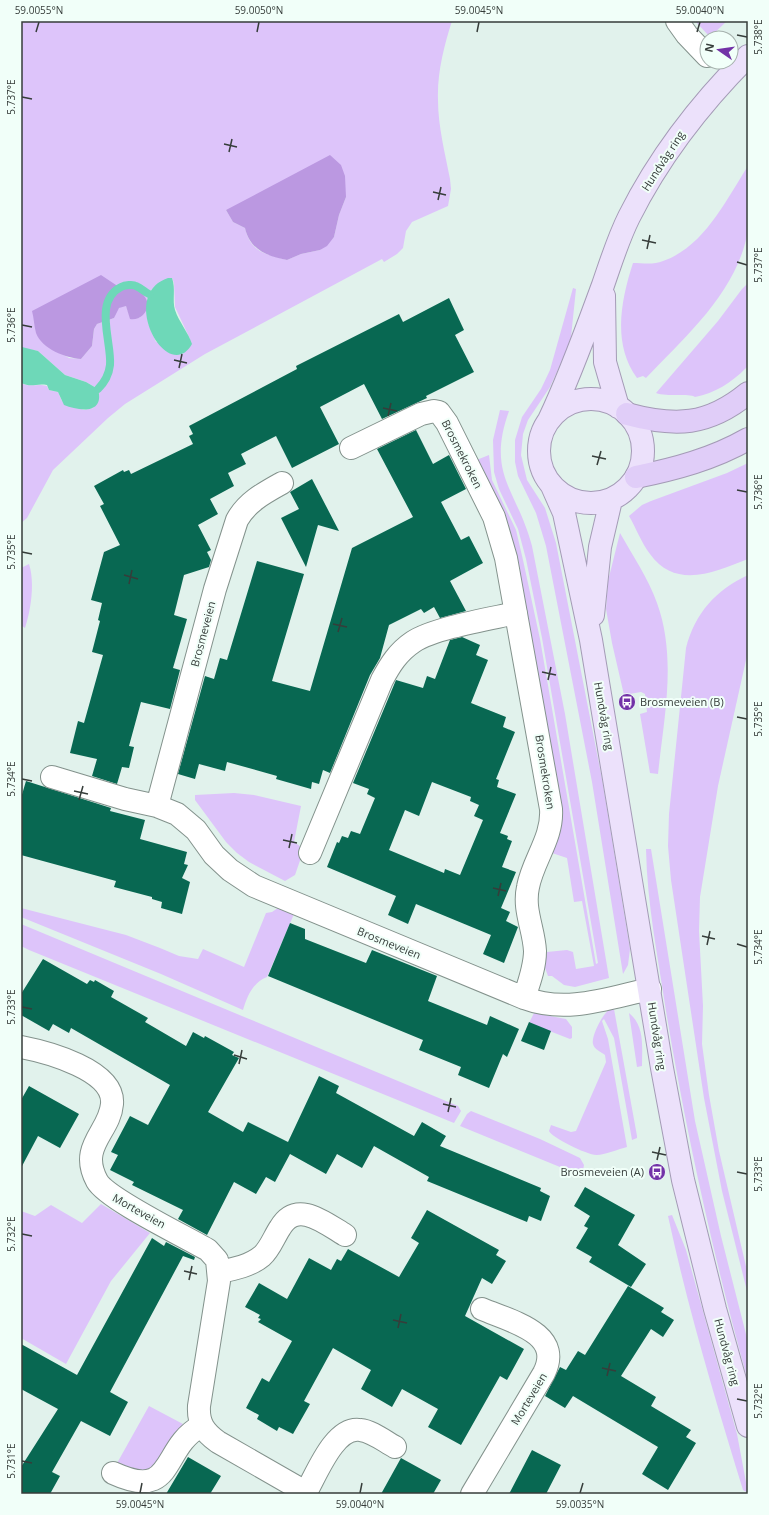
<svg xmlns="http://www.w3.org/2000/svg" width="769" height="1515" font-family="'Open Sans',sans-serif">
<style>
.green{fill:#ddc4fa;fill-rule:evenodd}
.forest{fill:#bb98e1}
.water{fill:#6ed8b8}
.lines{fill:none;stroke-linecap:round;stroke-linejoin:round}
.stream{stroke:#6ed8b8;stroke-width:8}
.building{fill:#086852;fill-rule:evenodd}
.minor-casing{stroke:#83928c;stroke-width:24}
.major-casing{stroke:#a49bb6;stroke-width:24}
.highway-casing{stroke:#a49bb6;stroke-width:24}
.minor{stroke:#fff;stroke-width:22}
.major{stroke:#ece1fb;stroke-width:22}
.highway{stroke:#e0cdf8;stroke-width:22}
.ticks{fill:none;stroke:#363d3a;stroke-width:1.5}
.labels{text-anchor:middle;stroke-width:4;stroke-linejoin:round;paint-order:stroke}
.street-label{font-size:11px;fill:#363d3a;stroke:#f1fff9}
.poi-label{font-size:11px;fill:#363d3a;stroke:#f1fff9;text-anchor:start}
.neatline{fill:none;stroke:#363d3a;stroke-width:1.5}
.ticks-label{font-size:10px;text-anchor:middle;fill:#363d3a}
</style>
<rect width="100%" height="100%" fill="#e1f2ec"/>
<path class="green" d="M 21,21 L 452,21 C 444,46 437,73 438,100 C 438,126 445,153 450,179 L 451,189 L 448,206 L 412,222 L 406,231 L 403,248 L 397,254 L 384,262 L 382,259 L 205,354 L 125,404 L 108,418 L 53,470 L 27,518 L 21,523 L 21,383 C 32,388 36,383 47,386 L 49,390 L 58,392 L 62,401 L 84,410 L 93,408 L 99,397 L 98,389 L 86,382 L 65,375 L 38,351 L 21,348 ZM 346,197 L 339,215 L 334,237 L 320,250 L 301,254 L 287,260 C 266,254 251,253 245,228 L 233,222 L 226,210 ZM 172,278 L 174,283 L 175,307 L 190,339 L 156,342 L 148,323 L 147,309 L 139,318 L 131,319 L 126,306 C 117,306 116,311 114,318 L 97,324 L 94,329 L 92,346 L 81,359 L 69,358 L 44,344 L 122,289 L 130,286 L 138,288 L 147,301 L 151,290 Z
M 695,21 L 727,21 L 710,37 Z
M 748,166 C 748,186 751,209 748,230 C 738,291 686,336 646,378 L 643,376 L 637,378 C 612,344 621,300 633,263 C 642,263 654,265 663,261 C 704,247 726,200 748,166 Z
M 748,283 L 748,365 L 746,368 C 731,383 715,393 695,397 C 689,393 667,397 656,393 L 718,321 L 742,289 Z
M 573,288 L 576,289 L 571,337 L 565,354 L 550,387 L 528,420 L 523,434 L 521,455 L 527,480 L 545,508 L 556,543 L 602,779 L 630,949 L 628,965 L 623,974 L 592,782 L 546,546 L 536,513 L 518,476 L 515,462 L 515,440 L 522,417 L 541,389 L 550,370 Z
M 500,410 L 509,411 C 486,475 517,489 532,546 L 565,714 L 609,978 L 575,987 L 564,985 L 552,976 L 548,976 L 544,965 L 547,952 L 567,950 L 573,952 L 576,969 L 594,966 L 582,901 L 574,902 L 567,858 L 552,853 L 557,833 L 474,461 L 489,455 L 492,480 L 516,530 L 523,560 L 540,639 L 596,964 L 598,963 L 542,638 L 526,559 L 518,529 L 499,489 L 494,472 L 493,440 Z
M 748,463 L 748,559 C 715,572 676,590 650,554 C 641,542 636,528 629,516 L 642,505 L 651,501 L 727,473 Z
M 620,533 C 633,556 648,578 657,603 C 677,658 664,717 658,774 L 650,773 L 640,714 L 647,712 L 645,694 L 641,692 L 624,695 L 612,643 L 606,609 L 608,581 Z
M 29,564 C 35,582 31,610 25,628 L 21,625 L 21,568 Z
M 748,575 L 748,651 L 718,786 L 700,897 L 699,931 L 703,1006 L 702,1044 L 709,1095 L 719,1151 L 748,1275 L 748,1295 L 722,1191 L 704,1098 L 671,880 L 668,846 L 669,814 L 686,648 C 695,613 716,590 748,575 Z
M 234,793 L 254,795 L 301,806 L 294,842 L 304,849 L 295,875 L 285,881 L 249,862 L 237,853 L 226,842 L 195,800 L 195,795 Z
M 646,849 L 651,849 L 695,1121 L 721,1236 L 748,1342 L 748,1381 C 714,1259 687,1137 666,1011 C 658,957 647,904 646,849 Z
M 21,908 L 126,935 L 160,948 L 179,956 L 198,959 L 203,949 L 244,967 L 266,913 L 272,912 L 278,908 L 294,914 L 267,977 C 252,983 247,997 243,1010 L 161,974 L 21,917 Z
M 21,924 L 458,1106 L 461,1111 L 454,1123 L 29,950 L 21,946 Z
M 610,1009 L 614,1009 L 637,1136 L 637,1138 L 632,1140 L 614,1038 L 604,1019 L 602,1021 L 608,1039 L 627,1147 C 619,1149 604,1155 597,1155 C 589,1156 551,1137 549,1131 L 551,1125 L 571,1132 L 576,1131 L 606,1062 L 605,1055 C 601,1052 594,1049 593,1044 C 591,1036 603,1013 610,1009 Z
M 534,1013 L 566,1019 L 572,1027 L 572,1038 L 570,1039 L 529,1023 Z
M 629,1013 C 645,1026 642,1047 642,1066 L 637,1067 Z
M 471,1111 L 540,1139 L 580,1158 L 584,1165 L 582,1176 L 460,1126 L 467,1114 Z
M 101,1204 L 150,1233 L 111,1281 L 66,1364 L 21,1338 L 21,1211 L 35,1216 L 51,1205 L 82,1223 Z
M 672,1215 L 686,1250 L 737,1434 L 748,1493 L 743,1490 C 715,1399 688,1309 668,1216 Z
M 149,1406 L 183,1424 L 162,1463 L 149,1474 L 116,1465 Z"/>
<path class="forest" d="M 330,155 L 341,165 L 345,176 L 346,197 L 339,215 L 334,237 L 327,246 L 320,250 L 301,254 L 287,260 C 267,256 250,250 245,228 L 233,222 L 226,210 Z
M 101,275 L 122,289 L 130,286 L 138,288 C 140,291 146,297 147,301 C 150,311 140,321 130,319 L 126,306 L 119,308 L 114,318 L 97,324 L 94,329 L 92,346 L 81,359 C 66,358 42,349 36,333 C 34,326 34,318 32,311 Z"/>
<path class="water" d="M 168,278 L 172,278 C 176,289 172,300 175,310 C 179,322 188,332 192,344 C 168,386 117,295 168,278 Z
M 22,347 L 38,351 L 65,375 L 86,382 L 98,389 C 105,415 79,411 64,405 L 58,392 L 49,390 L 47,385 C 36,383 32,388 21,383 Z"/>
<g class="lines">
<path class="stream" d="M 98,389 C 105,382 109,374 110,365 C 112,342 93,301 121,287 C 125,285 133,284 136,286 C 141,288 145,292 149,294"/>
</g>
<path class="building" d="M 449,298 L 464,330 L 455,335 L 474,372 L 426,396 L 427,398 L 382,419 L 364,384 L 320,407 L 339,444 L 292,468 L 276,436 L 241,454 L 246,464 L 228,473 L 234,486 L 210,499 L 218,514 L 198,525 L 211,550 L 207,552 L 211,560 L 209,567 L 184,575 L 174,615 L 187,619 L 173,668 L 180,670 L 170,709 L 141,702 L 129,746 L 134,747 L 129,768 L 122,767 L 117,784 L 92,776 L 97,759 L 70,753 L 78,721 L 84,723 L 103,655 L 92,652 L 100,621 L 98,620 L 102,603 L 91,600 L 104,552 L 120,545 L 100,506 L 104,504 L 94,486 L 123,470 L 124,472 L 129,470 L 131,474 L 193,444 L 189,436 L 193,434 L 189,426 L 297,369 L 296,366 L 399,314 L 403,322 Z
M 416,430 L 433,464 L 449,455 L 466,489 L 441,502 L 461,540 L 469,536 L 483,563 L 450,581 L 466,611 L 440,618 L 434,607 L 424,613 L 421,609 L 389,625 L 380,658 L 370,675 L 330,773 L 323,770 L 319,784 L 312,782 L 311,789 L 276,779 L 277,776 L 227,762 L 225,771 L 199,764 L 195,779 L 178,774 L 205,676 L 214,679 L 220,658 L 227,660 L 257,561 L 304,574 L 272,681 L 310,691 L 352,548 L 413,517 L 377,449 Z
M 312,479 L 339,531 L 318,525 L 306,567 L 281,518 L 299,509 L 290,492 Z
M 462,637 L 480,645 L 476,655 L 488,660 L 471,703 L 506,717 L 503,727 L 515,732 L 496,779 L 499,780 L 497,787 L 516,794 L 500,833 L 508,836 L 507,839 L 512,841 L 502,867 L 516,872 L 501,908 L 510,912 L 506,921 L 518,927 L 504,963 L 483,954 L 491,935 L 416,904 L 408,924 L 388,915 L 396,896 L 327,867 L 337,842 L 339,843 L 342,836 L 348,838 L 351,831 L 360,834 L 375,798 L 367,794 L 369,789 L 353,783 L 396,680 L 423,688 L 427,676 L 435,679 L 450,640 ZM 432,782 L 471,797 L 470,801 L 479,805 L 474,816 L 483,820 L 460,875 L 445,869 L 444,873 L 389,850 L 405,810 L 419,816 Z
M 26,781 L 111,808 L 110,811 L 145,820 L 140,839 L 187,852 L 184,864 L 188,865 L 182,878 L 190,882 L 182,914 L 161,908 L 162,902 L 152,899 L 152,897 L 114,887 L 116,881 L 21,855 L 21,798 Z
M 290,923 L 305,929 L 305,939 L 366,963 L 372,950 L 437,976 L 428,1001 L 487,1025 L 490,1016 L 519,1029 L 507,1057 L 503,1054 L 489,1088 L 458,1075 L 461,1067 L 419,1050 L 423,1040 L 268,976 Z
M 43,959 L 87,984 L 90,980 L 94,982 L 95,980 L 114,991 L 111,997 L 148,1018 L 145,1022 L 186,1046 L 193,1032 L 204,1038 L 205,1036 L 234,1052 L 232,1055 L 239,1058 L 208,1112 L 243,1132 L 248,1122 L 288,1142 L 319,1076 L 339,1086 L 336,1093 L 414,1136 L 422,1122 L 446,1136 L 440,1146 L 541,1188 L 540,1191 L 550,1196 L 541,1221 L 529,1216 L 527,1222 L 427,1181 L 429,1177 L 374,1146 L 362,1168 L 337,1154 L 326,1174 L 290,1154 L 275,1182 L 266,1177 L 256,1194 L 234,1182 L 207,1235 L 178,1219 L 183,1210 L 132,1185 L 134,1182 L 110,1170 L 118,1155 L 111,1152 L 130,1116 L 148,1125 L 170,1085 L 71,1028 L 69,1033 L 53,1024 L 49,1031 L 21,1015 L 21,994 Z
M 529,1022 L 551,1031 L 544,1050 L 521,1041 Z
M 29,1086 L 79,1114 L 60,1148 L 38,1136 L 21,1168 L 21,1100 Z
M 585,1187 L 635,1215 L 618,1245 L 646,1264 L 631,1287 L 589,1262 L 592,1257 L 576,1248 L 588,1228 L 584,1226 L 590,1216 L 574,1206 Z
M 427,1210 L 499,1250 L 496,1255 L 506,1261 L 492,1284 L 482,1278 L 465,1316 L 524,1349 L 507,1380 L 500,1376 L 461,1445 L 428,1427 L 438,1409 L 402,1389 L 392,1407 L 361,1389 L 371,1370 L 333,1348 L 304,1401 L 310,1404 L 293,1434 L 279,1427 L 277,1431 L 257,1419 L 259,1415 L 246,1408 L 262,1378 L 269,1382 L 292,1341 L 258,1322 L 261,1319 L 258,1318 L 260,1315 L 245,1307 L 259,1283 L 287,1299 L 309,1258 L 331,1270 L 337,1259 L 341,1261 L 348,1249 L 399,1277 L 419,1243 L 411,1238 Z
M 152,1238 L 164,1246 L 166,1242 L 195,1257 L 194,1260 L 183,1256 L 110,1392 L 128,1402 L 110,1436 L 81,1421 L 52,1472 L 60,1476 L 50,1494 L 21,1494 L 21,1467 L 58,1409 L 21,1389 L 21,1344 L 77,1375 Z
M 628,1286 L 664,1308 L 661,1312 L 674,1320 L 663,1337 L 651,1329 L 621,1376 L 656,1397 L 651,1406 L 691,1430 L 686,1437 L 696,1443 L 668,1490 L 642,1474 L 658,1447 L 573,1396 L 565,1408 L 545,1396 L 560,1367 L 566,1370 L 578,1351 L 585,1355 Z
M 532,1450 L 561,1465 L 546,1494 L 509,1494 Z
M 188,1457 L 221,1476 L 210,1494 L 166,1494 Z
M 401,1458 L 441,1480 L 433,1494 L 381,1494 Z"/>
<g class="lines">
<g class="minor-casing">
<path id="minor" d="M 677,21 L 687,35 L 707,56
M 351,448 L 421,414 L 434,411 L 439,412 L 447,423 L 494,517 L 506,558 L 551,809 C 553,838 533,860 528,887 C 523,910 534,929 535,951 C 535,967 529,983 524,998
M 52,777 L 125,799 L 157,806 L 177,814 L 196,830 L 214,855 L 230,870 L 254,886 L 524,998 C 567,1014 608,998 650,989
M 157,806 L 215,589 L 237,520 C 247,502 264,493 282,483
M 310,853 L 382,680 C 390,665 398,652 413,642 C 434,628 489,619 516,613
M 21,1047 C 47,1052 115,1070 112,1104 C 110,1132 78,1146 97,1181 C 107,1199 186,1237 208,1250 L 217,1260 L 219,1281 L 199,1406 C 198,1423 204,1432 218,1442 L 300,1489 L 305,1494
M 219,1272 C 234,1269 250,1266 262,1256 C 270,1249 274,1237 280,1228 C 297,1199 325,1223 345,1235
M 113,1473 C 176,1502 160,1448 201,1426
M 305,1494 C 316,1476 334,1426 360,1430 C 372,1431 384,1441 395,1447
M 472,1494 L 544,1373 C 564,1333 510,1321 482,1309"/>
</g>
<g class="major-casing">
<path id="major" d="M 604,296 L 605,362 L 618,407
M539 451a52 52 0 1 1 104 0a52 52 0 1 1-104 0Z
M 549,420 C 570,376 586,331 603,285 C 611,262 618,239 629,217 C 659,157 701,103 748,56
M 552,486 L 564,513 L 591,640 L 662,1068 L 683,1180 L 715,1309 L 748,1426
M 593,615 L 600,547 L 611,500"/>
</g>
<g class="highway-casing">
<path id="highway" d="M 627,414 C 675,427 708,426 748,393
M 636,477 C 675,469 713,459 748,439"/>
</g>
<use href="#minor" class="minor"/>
<use href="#major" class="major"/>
<use href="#highway" class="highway"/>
</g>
<path class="ticks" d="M 36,32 L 39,22M 257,32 L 259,22M 477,32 L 479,22M 697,32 L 700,22M 737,35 L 747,37M 22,97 L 32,99M 224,144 L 237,147M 229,152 L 232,139M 433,192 L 446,195M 438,200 L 441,187M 642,240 L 656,243M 647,249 L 650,235M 737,262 L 747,265M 22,325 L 32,327M 174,360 L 187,363M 179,368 L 182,354M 383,408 L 397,411M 388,416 L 391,403M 592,456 L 606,459M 597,465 L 601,451M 737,490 L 747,492M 22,552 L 32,554M 124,575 L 138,579M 129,584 L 132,570M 333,624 L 347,627M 338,632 L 342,618M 542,672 L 556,675M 548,680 L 551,667M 737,717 L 747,719M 22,779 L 32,781M 74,791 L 88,794M 79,800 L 83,786M 283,840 L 297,843M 289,848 L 292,834M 493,888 L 506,891M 498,896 L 501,883M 702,936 L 715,939M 737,944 L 747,947M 707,945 L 710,931M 22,1007 L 32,1009M 234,1055 L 247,1059M 239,1064 L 242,1050M 443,1104 L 456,1107M 448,1112 L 451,1098M 652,1152 L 666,1155M 657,1160 L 660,1147M 737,1172 L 747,1174M 22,1234 L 32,1236M 184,1271 L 197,1274M 189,1280 L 192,1266M 393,1320 L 407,1323M 398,1328 L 401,1314M 602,1368 L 616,1371M 607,1376 L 610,1363M 737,1399 L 747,1401M 22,1461 L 32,1463M 140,1493 L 142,1483M 360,1493 L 362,1483M 580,1493 L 583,1483"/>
<defs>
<g id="bus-disc" transform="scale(0.9)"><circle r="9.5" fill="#7232a7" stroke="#f1fff9"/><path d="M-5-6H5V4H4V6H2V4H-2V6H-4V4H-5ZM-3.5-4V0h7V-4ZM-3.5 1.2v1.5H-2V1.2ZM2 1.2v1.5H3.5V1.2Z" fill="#fff"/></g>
</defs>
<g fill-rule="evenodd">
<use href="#bus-disc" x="627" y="702"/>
<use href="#bus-disc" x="657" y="1172"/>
</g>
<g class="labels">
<g class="street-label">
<text transform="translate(663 161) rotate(-57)" y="4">Hundvåg ring</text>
<text transform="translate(462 454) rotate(63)" y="4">Brosmekroken</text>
<text transform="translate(203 634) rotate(-75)" y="4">Brosmeveien</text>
<text transform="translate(604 716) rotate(80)" y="4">Hundvåg ring</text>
<text transform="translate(545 772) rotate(81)" y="4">Brosmekroken</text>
<text transform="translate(389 943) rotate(22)" y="4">Brosmeveien</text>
<text transform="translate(657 1036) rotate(81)" y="4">Hundvåg ring</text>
<text transform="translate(139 1211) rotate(29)" y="4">Morteveien</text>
<text transform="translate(727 1352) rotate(75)" y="4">Hundvåg ring</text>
<text transform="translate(529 1399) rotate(-59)" y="4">Morteveien</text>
</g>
<g class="poi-label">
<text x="640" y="706">Brosmeveien (B)</text>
<text x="644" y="1176" text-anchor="end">Brosmeveien (A)</text>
</g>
</g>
<rect width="769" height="1515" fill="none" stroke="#f1fff9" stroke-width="44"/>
<g transform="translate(719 50) rotate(283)"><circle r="19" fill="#f1fff9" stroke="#a6b1ad"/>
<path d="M0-3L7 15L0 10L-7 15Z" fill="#7232a7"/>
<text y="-6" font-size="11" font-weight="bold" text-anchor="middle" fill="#363d3a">N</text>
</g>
<rect x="22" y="22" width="725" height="1471" class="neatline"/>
<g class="ticks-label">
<text x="39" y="14">59.0055°N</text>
<text x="259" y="14">59.0050°N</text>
<text x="479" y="14">59.0045°N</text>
<text x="700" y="14">59.0040°N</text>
<text transform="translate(758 37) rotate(-90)" y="4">5.738°E</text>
<text transform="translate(11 97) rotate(-90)" y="4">5.737°E</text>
<text transform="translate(758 265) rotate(-90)" y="4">5.737°E</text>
<text transform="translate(11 325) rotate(-90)" y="4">5.736°E</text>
<text transform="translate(758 492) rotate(-90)" y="4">5.736°E</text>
<text transform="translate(11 552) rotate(-90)" y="4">5.735°E</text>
<text transform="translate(758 719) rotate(-90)" y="4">5.735°E</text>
<text transform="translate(11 779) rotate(-90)" y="4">5.734°E</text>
<text transform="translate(758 947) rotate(-90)" y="4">5.734°E</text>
<text transform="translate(11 1007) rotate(-90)" y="4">5.733°E</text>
<text transform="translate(758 1174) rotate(-90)" y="4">5.733°E</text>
<text transform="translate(11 1234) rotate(-90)" y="4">5.732°E</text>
<text transform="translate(758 1401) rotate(-90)" y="4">5.732°E</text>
<text transform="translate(11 1461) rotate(-90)" y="4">5.731°E</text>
<text x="140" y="1508">59.0045°N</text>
<text x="360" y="1508">59.0040°N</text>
<text x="580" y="1508">59.0035°N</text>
</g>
</svg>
